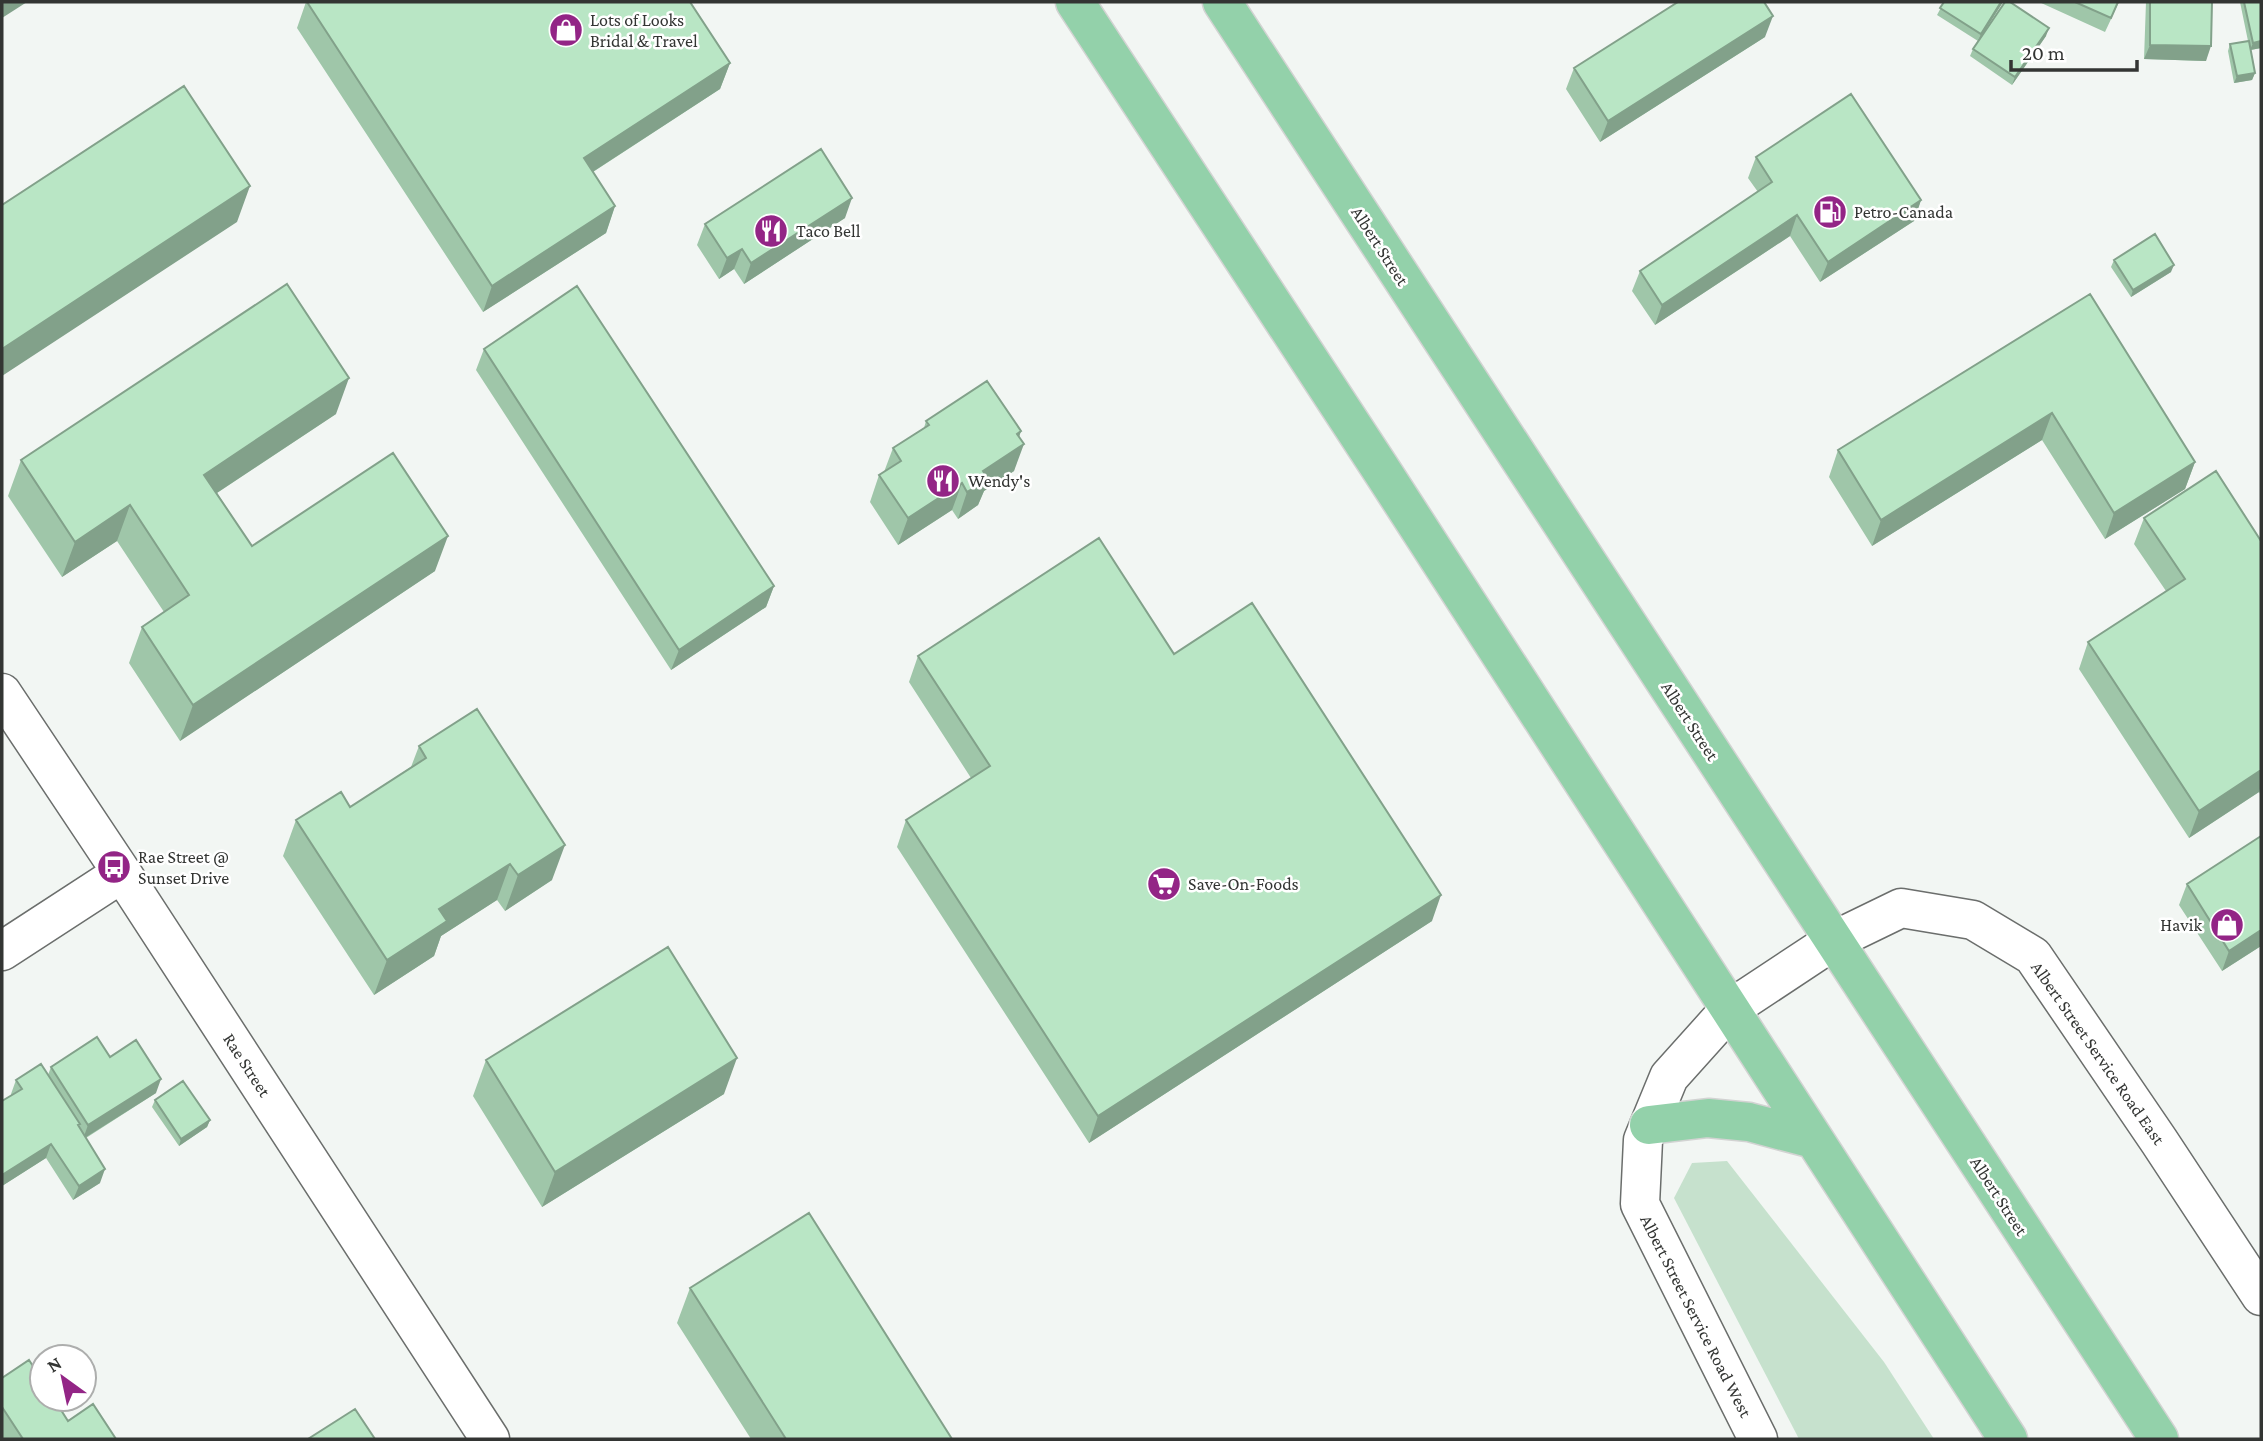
<svg xmlns="http://www.w3.org/2000/svg" width="2263" height="1441" font-family="'Crimson Pro',serif">
<style>
.green{fill:#c6e1cd}
.lines{fill:none;stroke-linecap:round;stroke-linejoin:round}
.minor-casing{stroke:#6b6e6c;stroke-width:41}
.major-casing{stroke:#d2d3d2;stroke-width:41}
.minor{stroke:#fff;stroke-width:38}
.major{stroke:#93d1aa;stroke-width:38}
.wall{fill:#9fc6a9}
.shaded-wall{fill:#82a18a}
.building{fill:#b9e6c5;stroke:#82a18a;stroke-width:2}
.labels{text-anchor:middle;stroke-width:5;stroke-linejoin:round;paint-order:stroke}
.poi-label{font-size:18px;fill:#333533;stroke:#fff;text-anchor:start}
.street-label{font-size:18px;fill:#333533;stroke:#fff}
</style>
<rect width="100%" height="100%" fill="#f2f6f3"/>
<path class="green" d="M 1727,1161 L 1884,1362 L 1934,1439 L 1799,1439 L 1674,1198 L 1692,1163 Z"/>
<g class="lines">
<g class="minor-casing">
<path id="minor" d="M 2,693 L 122,873 L 490,1439
M 2,951 L 122,873
M 1758,1439 L 1640,1204 L 1643,1140 L 1669,1077 L 1730,1009 L 1833,941 L 1901,908 L 1973,920 L 2033,956 L 2159,1141 L 2261,1296"/>
</g>
<g class="major-casing">
<path id="major" d="M 1075,2 L 1382,471 L 2008,1439
M 1222,2 L 2159,1439
M 1649,1125 L 1708,1118 L 1749,1122 L 1813,1139"/>
</g>
<use href="#minor" class="minor"/>
<use href="#major" class="major"/>
</g>
<path class="wall" d="M 306,2 L 730,63 L 720,89 L 593,172 L 615,206 L 606,233 L 483,312 L 297,28 Z
M 1944,2 L 2003,2 L 1986,29 L 2046,36 L 2012,85 L 1970,56 L 1973,49 L 1978,41 L 1937,15 Z
M 2039,2 L 2119,2 L 2105,32 Z
M 2146,2 L 2212,2 L 2206,61 L 2144,59 Z
M 2240,2 L 2261,2 L 2261,48 L 2251,50 L 2255,73 L 2252,80 L 2234,83 L 2228,51 L 2230,44 L 2248,41 Z
M 1765,37 L 1600,142 L 1566,89 L 1574,68 Z
M 1756,157 L 1921,200 L 1914,221 L 1820,282 L 1790,236 L 1655,325 L 1632,291 L 1640,271 L 1758,192 L 1748,178 Z
M 845,218 L 744,284 L 734,269 L 719,279 L 697,245 L 705,224 Z
M 2114,260 L 2171,272 L 2131,297 L 2111,267 Z
M 2090,294 L 2195,462 L 2185,489 L 2105,539 L 2042,440 L 1872,546 L 1829,477 L 1838,450 Z
M 484,349 L 774,586 L 766,607 L 671,670 L 476,370 Z
M 336,414 L 217,493 L 252,546 L 435,571 L 180,741 L 129,663 L 142,627 L 164,612 L 117,541 L 62,577 L 8,496 L 21,460 Z
M 926,421 L 1021,431 L 1019,437 L 1014,471 L 984,491 L 978,505 L 958,519 L 952,510 L 898,545 L 870,502 L 879,475 L 884,472 L 893,448 L 924,428 Z
M 2144,518 L 2261,541 L 2261,795 L 2259,792 L 2189,838 L 2079,669 L 2088,642 L 2166,591 L 2134,544 Z
M 1174,654 L 1432,921 L 1089,1143 L 897,847 L 906,820 L 971,778 L 909,682 L 918,656 Z
M 419,746 L 552,880 L 505,911 L 497,900 L 441,936 L 434,956 L 374,995 L 283,856 L 296,820 L 350,807 L 411,767 Z
M 2187,884 L 2261,946 L 2222,971 L 2179,905 Z
M 110,1057 L 156,1093 L 86,1138 L 100,1183 L 73,1200 L 46,1158 L 2,1186 L 2,1101 L 11,1095 L 11,1094 L 16,1080 L 48,1075 L 51,1067 Z
M 486,1060 L 724,1094 L 542,1207 L 473,1096 Z
M 155,1100 L 210,1120 L 207,1127 L 179,1146 L 152,1107 Z
M 690,1288 L 952,1439 L 751,1439 L 677,1323 Z
M 2,1378 L 68,1421 L 116,1439 L 2,1439 Z"/>
<path class="shaded-wall" d="M 2,2 L 27,2 L 2,18 Z
M 2001,2 L 2003,2 L 1978,41 L 1981,34 Z
M 1773,16 L 1765,37 L 1600,142 L 1608,121 Z
M 2049,28 L 2046,36 L 2012,85 L 2015,77 Z
M 2261,41 L 2261,48 L 2250,50 L 2253,43 Z
M 2150,45 L 2211,46 L 2206,61 L 2144,59 Z
M 730,63 L 720,89 L 574,184 L 584,158 Z
M 2255,73 L 2252,80 L 2234,83 L 2237,76 Z
M 250,186 L 237,222 L 2,376 L 2,349 Z
M 852,198 L 845,218 L 744,284 L 751,263 Z
M 1921,200 L 1914,221 L 1820,282 L 1828,262 Z
M 615,206 L 606,233 L 483,312 L 492,286 Z
M 1797,215 L 1790,236 L 1655,325 L 1662,305 Z
M 742,249 L 734,269 L 719,279 L 727,258 Z
M 2174,265 L 2171,272 L 2131,297 L 2133,290 Z
M 349,378 L 336,414 L 191,510 L 204,475 Z
M 2052,413 L 2042,440 L 1872,546 L 1881,520 Z
M 1021,431 L 1014,451 L 1024,444 L 1014,471 L 984,491 L 978,505 L 958,519 L 967,492 L 983,471 L 1017,434 Z
M 2195,462 L 2185,489 L 2105,539 L 2114,513 Z
M 962,483 L 952,510 L 898,545 L 908,518 Z
M 130,505 L 117,541 L 62,577 L 75,542 Z
M 448,536 L 435,571 L 180,741 L 193,705 Z
M 774,586 L 766,607 L 671,670 L 679,650 Z
M 2261,770 L 2261,785 L 2259,792 L 2189,838 L 2199,811 Z
M 565,845 L 552,880 L 505,911 L 518,875 Z
M 510,864 L 497,900 L 441,936 L 434,956 L 374,995 L 387,960 L 439,909 Z
M 1441,895 L 1432,921 L 1089,1143 L 1098,1116 Z
M 2261,930 L 2261,946 L 2222,971 L 2229,951 Z
M 737,1058 L 724,1094 L 542,1207 L 555,1172 Z
M 161,1079 L 156,1093 L 83,1139 L 88,1125 Z
M 210,1120 L 207,1127 L 179,1146 L 181,1139 Z
M 51,1144 L 46,1158 L 2,1186 L 2,1175 Z
M 105,1169 L 100,1183 L 73,1200 L 79,1186 Z"/>
<path class="building" d="M 307,2 L 690,2 L 730,63 L 584,158 L 615,206 L 492,286 Z
M 1678,2 L 1764,2 L 1773,16 L 1608,121 L 1574,68 Z
M 1944,2 L 2001,2 L 1981,34 L 1940,8 Z
M 2005,2 L 2010,2 L 2049,28 L 2015,77 L 1973,49 Z
M 2075,2 L 2118,2 L 2111,18 Z
M 2150,2 L 2212,2 L 2211,46 L 2150,45 Z
M 2244,2 L 2261,2 L 2261,41 L 2253,43 Z
M 2249,41 L 2255,73 L 2237,76 L 2230,44 Z
M 184,86 L 250,186 L 2,349 L 2,205 Z
M 1851,94 L 1921,200 L 1828,262 L 1797,215 L 1662,305 L 1640,271 L 1772,182 L 1756,157 Z
M 821,149 L 852,198 L 751,263 L 742,249 L 727,258 L 705,224 Z
M 2155,234 L 2174,265 L 2133,290 L 2114,260 Z
M 287,284 L 349,378 L 204,475 L 252,546 L 393,453 L 448,536 L 193,705 L 142,627 L 189,595 L 130,505 L 75,542 L 21,460 Z
M 577,286 L 774,586 L 679,650 L 484,349 Z
M 2090,294 L 2195,462 L 2114,513 L 2052,413 L 1881,520 L 1838,450 Z
M 987,381 L 1021,431 L 1017,434 L 1024,444 L 983,471 L 988,479 L 967,492 L 962,483 L 908,518 L 879,475 L 901,461 L 893,448 L 929,425 L 926,421 Z
M 2216,471 L 2261,541 L 2261,770 L 2199,811 L 2088,642 L 2185,579 L 2144,518 Z
M 1099,538 L 1174,654 L 1252,603 L 1441,895 L 1098,1116 L 906,820 L 990,766 L 918,656 Z
M 477,709 L 565,845 L 518,875 L 510,864 L 439,909 L 447,921 L 387,960 L 296,820 L 341,792 L 350,807 L 426,758 L 419,746 Z
M 2261,836 L 2261,930 L 2229,951 L 2187,884 Z
M 668,947 L 737,1058 L 555,1172 L 486,1060 Z
M 97,1037 L 110,1057 L 136,1040 L 161,1079 L 88,1125 L 51,1067 Z
M 41,1064 L 80,1124 L 78,1125 L 105,1169 L 79,1186 L 51,1144 L 2,1175 L 2,1101 L 22,1089 L 16,1080 Z
M 183,1081 L 210,1120 L 181,1139 L 155,1100 Z
M 809,1213 L 952,1439 L 786,1439 L 690,1288 Z
M 29,1360 L 42,1380 L 42,1399 L 54,1399 L 68,1421 L 93,1404 L 116,1439 L 23,1439 L 2,1407 L 2,1378 Z
M 355,1409 L 375,1439 L 308,1439 Z"/>
<defs>
<g id="shop-disc" transform="scale(1.75)"><circle r="9.5" fill="#932586" stroke="#fff"/><path d="M-5-2.5h2.3a2.7 3.5 0 0 1 5.4 0H5L5.5 6h-11ZM-1.5-2.5h3a1.5 2.3 0 0 0-3 0Z" fill="#fff"/></g>
<g id="fuel-disc" transform="scale(1.75)"><circle r="9.5" fill="#932586" stroke="#fff"/><path d="M-5.5-6h7V0h2V4h1.3V-2.5L3-4.5l.8-.8L6-3V5H2.5V1h-1V6h-7ZM-4.2-4.7v3.2H.2V-4.7Z" fill="#fff"/></g>
<g id="restaurant-disc" transform="scale(1.75)"><circle r="9.5" fill="#932586" stroke="#fff"/><path d="M-5-6h1v4h1v-4h1v4h1v-4h1v5L-1.5 .5V6h-2V.5L-5-1ZM5-6V6H3V1.5H1.5Q1.5-4 5-6Z" fill="#fff"/></g>
<g id="bus-disc" transform="scale(1.75)"><circle r="9.5" fill="#932586" stroke="#fff"/><path d="M-5-6H5V4H4V6H2V4H-2V6H-4V4H-5ZM-3.5-4V0h7V-4ZM-3.5 1.2v1.5H-2V1.2ZM2 1.2v1.5H3.5V1.2Z" fill="#fff"/></g>
<g id="supermarket-disc" transform="scale(1.75)"><circle r="9.5" fill="#932586" stroke="#fff"/><path d="M-6-5.5h2.5l.6 2H6L4.5 2H-2.5L-4.4-4H-6ZM-1.5 3.2a1.3 1.3 0 1 0 .1 0ZM3 3.2a1.3 1.3 0 1 0 .1 0Z" fill="#fff"/></g>
</defs>
<g fill-rule="evenodd">
<use href="#shop-disc" x="566" y="30"/>
<use href="#fuel-disc" x="1830" y="212"/>
<use href="#restaurant-disc" x="771" y="231"/>
<use href="#restaurant-disc" x="943" y="481"/>
<use href="#bus-disc" x="114" y="867"/>
<use href="#supermarket-disc" x="1164" y="884"/>
<use href="#shop-disc" x="2227" y="925"/>
</g>
<g class="labels">
<g class="poi-label">
<text x="590" y="26">Lots of Looks<tspan x="590" dy="21">Bridal &amp; Travel</tspan></text>
<text x="1854" y="218">Petro-Canada</text>
<text x="796" y="237">Taco Bell</text>
<text x="968" y="487">Wendy's</text>
<text x="138" y="863">Rae Street @<tspan x="138" dy="21">Sunset Drive</tspan></text>
<text x="1188" y="890">Save-On-Foods</text>
<text x="2202" y="931" text-anchor="end">Havik</text>
</g>
<g class="street-label">
<text transform="translate(1380 246) rotate(57)" y="6">Albert Street</text>
<text transform="translate(1690 721) rotate(57)" y="6">Albert Street</text>
<text transform="translate(2098 1053) rotate(55)" y="6">Albert Street Service Road East</text>
<text transform="translate(247 1065) rotate(57)" y="6">Rae Street</text>
<text transform="translate(1999 1196) rotate(57)" y="6">Albert Street</text>
<text transform="translate(1696 1316) rotate(63)" y="6">Albert Street Service Road West</text>
</g>
</g>
<rect width="2263" height="1441" fill="none" stroke="#333533" stroke-width="7"/>
<g transform="translate(63 1378) rotate(327)"><circle r="33" fill="#ffffff" stroke="#adaead" stroke-width="2"/>
<path d="M0-5L12 26L0 18L-12 26Z" fill="#932586"/>
<text y="-10" font-size="19" font-weight="bold" text-anchor="middle" fill="#333533">N</text>
</g>
<path d="M2011 60v10h126v-10" fill="none" stroke="#333533" stroke-width="3.5"/>
<text x="2022" y="60" font-size="21" fill="#333533" stroke="#ffffff" stroke-width="5" paint-order="stroke">20 m</text>
</svg>
